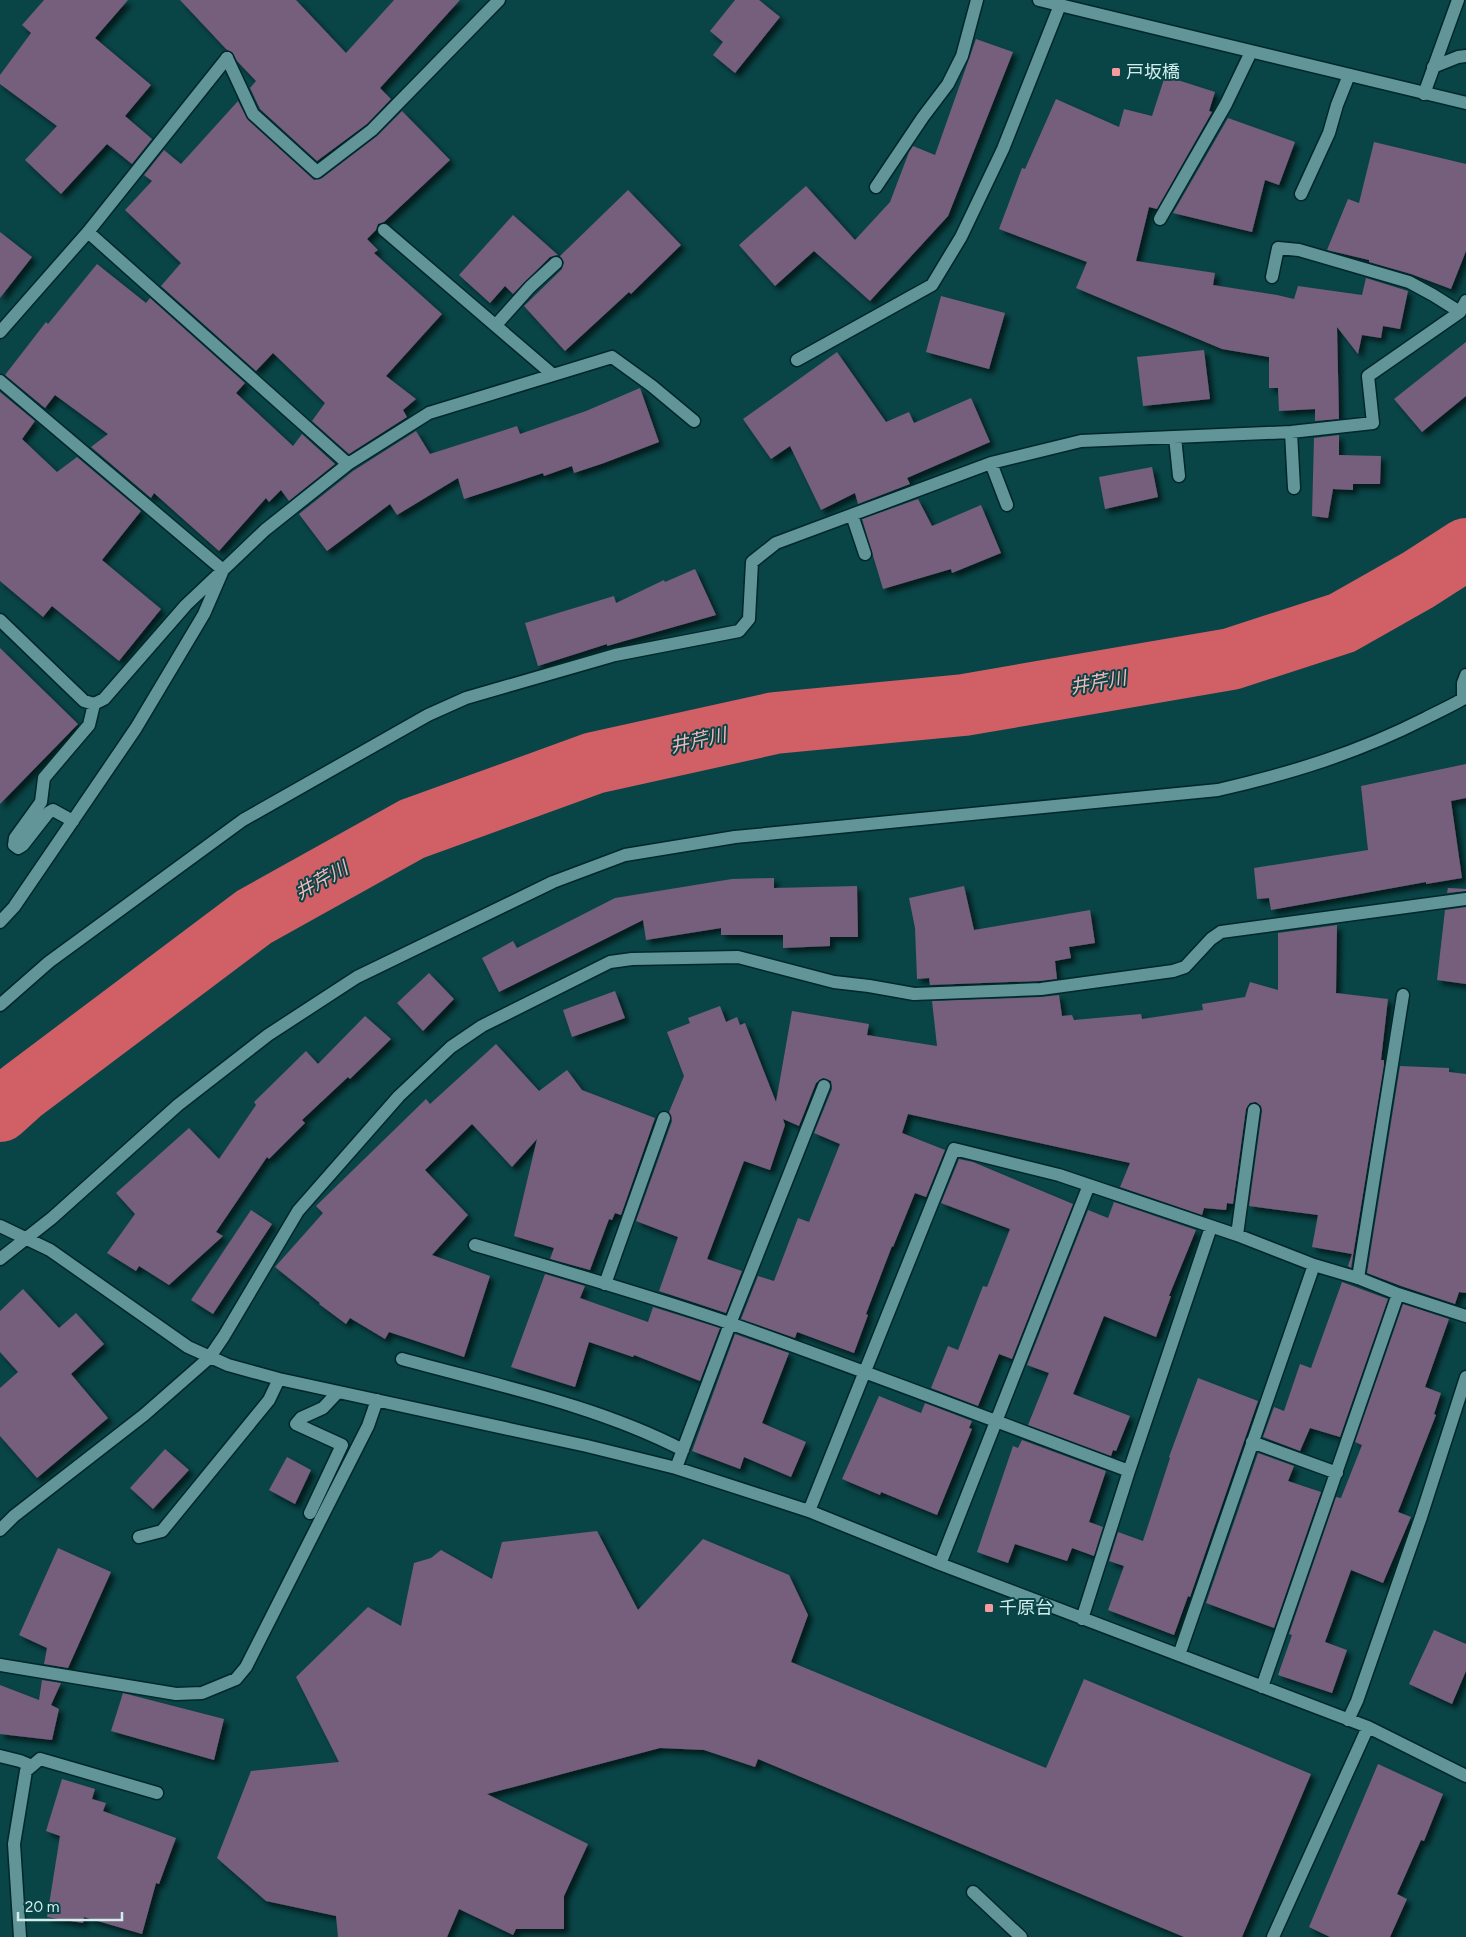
<svg xmlns="http://www.w3.org/2000/svg" width="1466" height="1937" font-family="Figtree,'Noto Sans JP',sans-serif">
<style>
.lines{fill:none;stroke-linecap:round;stroke-linejoin:round}
.river{stroke:#d05f66;stroke-width:62}
.building{fill:#755e7d;filter:url(#shadow)}
.service-casing{stroke:#00282a;stroke-width:15}
.minor-casing{stroke:#00282a;stroke-width:15}
.tertiary-casing{stroke:#00282a;stroke-width:15}
.service{stroke:#619597;stroke-width:12}
.minor{stroke:#619597;stroke-width:12}
.tertiary{stroke:#619597;stroke-width:12}
.poi-dot{fill:#f59b9d;stroke:#094446;stroke-width:2}
.labels{text-anchor:middle;stroke-width:4;stroke-linejoin:round;paint-order:stroke}
.poi-label{font-size:18px;fill:#d2eded;stroke:#094446;text-anchor:start}
.water-label{font-size:19px;font-style:italic;fill:#f3b7b8;stroke:#094446}
</style>
<defs>
<filter id="shadow"><feDropShadow dx="4.5" dy="4.5" stdDeviation="2.5" flood-color="#0009"/></filter>
</defs>
<rect width="100%" height="100%" fill="#094446"/>
<g class="lines">
<path class="river" d="M 0,1111 L 21,1092 L 254,917 L 412,829 L 594,763 L 775,723 L 964,705 L 1231,659 L 1342,623 L 1418,580 L 1466,549"/>
</g>
<path class="building" d="M 44,0 L 128,0 L 95,38 L 151,85 L 125,116 L 152,139 L 132,164 L 107,144 L 61,194 L 25,160 L 57,126 L 0,84 L 0,75 L 31,33 L 22,25 Z
M 180,0 L 296,0 L 346,53 L 394,0 L 460,0 L 380,88 L 391,99 L 367,124 L 317,161 L 260,109 L 250,88 L 256,81 L 237,61 L 232,52 L 227,50 Z
M 735,0 L 759,0 L 780,17 L 735,73 L 713,55 L 723,42 L 710,31 Z
M 976,39 L 1013,52 L 948,216 L 870,301 L 814,251 L 775,286 L 739,245 L 806,186 L 855,240 L 890,202 L 909,152 L 913,146 L 935,155 Z
M 1165,76 L 1215,92 L 1209,111 L 1212,112 L 1157,209 L 1149,207 L 1136,261 L 1215,273 L 1213,285 L 1277,295 L 1294,299 L 1298,286 L 1362,295 L 1366,278 L 1408,291 L 1400,329 L 1383,326 L 1381,338 L 1362,335 L 1358,354 L 1337,327 L 1339,419 L 1315,421 L 1315,409 L 1279,411 L 1278,388 L 1269,388 L 1269,357 L 1222,349 L 1076,288 L 1087,262 L 999,229 L 1022,168 L 1025,169 L 1056,99 L 1119,127 L 1124,109 L 1152,116 Z
M 238,101 L 248,120 L 314,180 L 322,178 L 377,136 L 402,111 L 450,160 L 384,222 L 378,224 L 376,230 L 367,239 L 378,250 L 374,253 L 442,314 L 386,376 L 416,399 L 403,410 L 407,417 L 349,454 L 312,421 L 325,403 L 273,353 L 256,371 L 161,286 L 181,263 L 125,210 L 152,181 L 144,175 L 164,150 L 181,164 Z
M 1228,118 L 1295,142 L 1279,185 L 1265,180 L 1252,232 L 1173,213 Z
M 1374,142 L 1466,164 L 1466,251 L 1451,289 L 1411,274 L 1369,262 L 1369,260 L 1327,250 L 1348,199 L 1359,203 Z
M 628,190 L 681,245 L 631,294 L 629,292 L 565,351 L 524,306 L 562,269 L 564,262 L 560,256 Z
M 513,215 L 558,255 L 550,257 L 513,294 L 505,286 L 490,303 L 459,275 Z
M 0,232 L 32,257 L 0,298 Z
M 97,264 L 146,303 L 150,298 L 245,383 L 236,393 L 293,446 L 302,434 L 335,464 L 289,501 L 281,490 L 269,502 L 266,498 L 219,551 L 154,493 L 151,498 L 91,447 L 108,434 L 55,395 L 45,408 L 5,375 L 46,322 L 48,324 Z
M 941,296 L 1005,313 L 989,369 L 926,352 Z
M 1466,342 L 1466,396 L 1422,432 L 1394,399 Z
M 1204,350 L 1210,399 L 1143,406 L 1137,357 Z
M 837,352 L 886,422 L 909,412 L 914,423 L 971,398 L 990,442 L 907,478 L 910,484 L 858,504 L 855,493 L 821,510 L 790,446 L 771,459 L 743,419 Z
M 640,388 L 659,442 L 604,463 L 574,473 L 572,466 L 544,476 L 543,473 L 464,499 L 458,478 L 397,515 L 390,504 L 327,551 L 299,514 L 353,471 L 416,431 L 430,454 L 517,426 L 520,434 L 586,411 Z
M 0,392 L 35,421 L 22,439 L 57,472 L 77,457 L 141,511 L 102,560 L 161,609 L 119,661 L 52,606 L 43,617 L 0,581 Z
M 1339,435 L 1339,455 L 1381,456 L 1380,484 L 1353,484 L 1353,490 L 1333,489 L 1328,518 L 1312,516 L 1314,438 Z
M 1152,467 L 1158,497 L 1105,509 L 1099,477 Z
M 918,499 L 932,526 L 981,505 L 1001,553 L 952,573 L 951,569 L 883,589 L 862,519 Z
M 695,569 L 716,615 L 607,646 L 607,644 L 538,666 L 525,623 L 614,596 L 616,603 L 664,580 L 665,582 Z
M 0,648 L 78,724 L 0,804 Z
M 1466,764 L 1466,798 L 1451,801 L 1462,878 L 1426,884 L 1426,882 L 1271,910 L 1269,898 L 1257,899 L 1254,868 L 1368,850 L 1361,786 Z
M 774,878 L 774,888 L 857,886 L 858,937 L 830,937 L 830,946 L 783,948 L 783,935 L 721,935 L 721,928 L 646,940 L 643,920 L 499,992 L 482,958 L 513,941 L 517,948 L 615,898 L 732,879 Z
M 964,886 L 974,930 L 1090,910 L 1095,943 L 1069,947 L 1071,958 L 1055,961 L 1057,979 L 1040,981 L 930,985 L 929,978 L 917,979 L 915,928 L 909,898 Z
M 1448,888 L 1466,889 L 1466,891 L 1447,893 Z
M 1466,907 L 1466,984 L 1437,980 L 1445,910 Z
M 1337,925 L 1336,993 L 1388,999 L 1381,1060 L 1384,1060 L 1384,1065 L 1351,1268 L 1348,1266 L 1352,1254 L 1312,1247 L 1318,1215 L 1249,1206 L 1262,1111 L 1261,1106 L 1256,1102 L 1250,1103 L 1246,1109 L 1233,1204 L 1227,1203 L 1226,1210 L 1204,1208 L 1202,1215 L 1120,1187 L 1130,1163 L 908,1114 L 902,1133 L 945,1150 L 926,1197 L 915,1193 L 893,1247 L 892,1246 L 866,1314 L 868,1315 L 854,1353 L 797,1332 L 795,1338 L 741,1319 L 758,1276 L 774,1281 L 798,1218 L 809,1222 L 840,1144 L 814,1133 L 832,1089 L 831,1081 L 823,1078 L 816,1083 L 799,1126 L 783,1119 L 785,1125 L 770,1170 L 744,1161 L 707,1259 L 742,1271 L 726,1313 L 659,1291 L 678,1237 L 636,1221 L 672,1121 L 669,1112 L 684,1076 L 667,1032 L 690,1023 L 688,1018 L 720,1006 L 726,1022 L 737,1017 L 740,1025 L 745,1023 L 776,1102 L 792,1011 L 869,1024 L 867,1035 L 937,1046 L 932,1001 L 1041,997 L 1059,995 L 1062,1016 L 1072,1015 L 1074,1020 L 1141,1014 L 1142,1019 L 1203,1010 L 1202,1004 L 1245,997 L 1250,982 L 1278,990 L 1278,933 Z
M 429,973 L 454,999 L 423,1031 L 397,1003 Z
M 615,991 L 625,1018 L 572,1037 L 563,1010 Z
M 365,1016 L 391,1039 L 350,1079 L 348,1077 L 302,1120 L 305,1123 L 269,1159 L 267,1157 L 216,1232 L 223,1236 L 169,1285 L 139,1266 L 136,1271 L 107,1253 L 135,1214 L 116,1193 L 189,1128 L 219,1159 L 256,1105 L 254,1102 L 306,1051 L 318,1064 Z
M 496,1044 L 539,1091 L 567,1070 L 582,1090 L 655,1118 L 621,1215 L 615,1213 L 612,1220 L 609,1219 L 590,1270 L 550,1259 L 554,1248 L 514,1236 L 537,1139 L 512,1167 L 472,1124 L 425,1170 L 468,1215 L 432,1255 L 490,1276 L 464,1357 L 389,1332 L 385,1339 L 350,1318 L 346,1324 L 319,1304 L 320,1303 L 275,1267 L 323,1213 L 316,1206 L 426,1099 L 430,1104 Z
M 1400,1066 L 1449,1068 L 1449,1072 L 1466,1074 L 1466,1293 L 1459,1292 L 1455,1304 L 1401,1286 L 1367,1273 Z
M 959,1159 L 973,1162 L 1073,1204 L 1012,1359 L 999,1354 L 978,1406 L 931,1388 L 948,1346 L 958,1350 L 983,1286 L 987,1287 L 1010,1229 L 941,1203 Z
M 1114,1202 L 1196,1230 L 1169,1296 L 1171,1296 L 1156,1337 L 1104,1316 L 1073,1394 L 1130,1416 L 1116,1451 L 1113,1450 L 1111,1456 L 1028,1425 L 1049,1373 L 1027,1365 L 1088,1210 L 1108,1218 Z
M 251,1210 L 272,1224 L 213,1314 L 191,1300 Z
M 545,1274 L 585,1286 L 580,1298 L 648,1322 L 653,1307 L 720,1328 L 700,1381 L 634,1355 L 633,1357 L 589,1342 L 575,1387 L 511,1367 Z
M 1342,1282 L 1388,1299 L 1340,1437 L 1310,1428 L 1300,1451 L 1263,1437 L 1274,1407 L 1284,1411 L 1300,1364 L 1311,1368 Z
M 23,1289 L 59,1328 L 76,1313 L 104,1344 L 71,1374 L 108,1418 L 37,1478 L 0,1436 L 0,1388 L 18,1372 L 0,1352 L 0,1311 Z
M 1403,1304 L 1449,1319 L 1425,1387 L 1441,1393 L 1434,1414 L 1436,1415 L 1398,1512 L 1411,1517 L 1383,1583 L 1351,1570 L 1325,1642 L 1347,1650 L 1332,1693 L 1278,1675 L 1292,1635 L 1289,1634 L 1336,1497 L 1341,1498 L 1362,1445 L 1355,1442 Z
M 735,1334 L 789,1353 L 762,1423 L 806,1442 L 791,1477 L 744,1457 L 740,1469 L 692,1451 Z
M 1198,1378 L 1258,1401 L 1190,1597 L 1188,1596 L 1174,1635 L 1108,1610 L 1124,1566 L 1109,1561 L 1118,1532 L 1143,1541 L 1170,1458 L 1169,1457 Z
M 879,1396 L 921,1413 L 925,1403 L 972,1421 L 969,1428 L 972,1429 L 937,1515 L 881,1492 L 880,1495 L 842,1479 Z
M 1022,1440 L 1106,1471 L 1089,1522 L 1103,1527 L 1094,1556 L 1072,1548 L 1067,1561 L 1015,1544 L 1008,1563 L 977,1552 L 1013,1446 L 1018,1448 Z
M 165,1449 L 189,1470 L 153,1509 L 130,1488 Z
M 1258,1453 L 1294,1466 L 1288,1481 L 1321,1492 L 1274,1628 L 1206,1603 Z
M 287,1457 L 311,1470 L 295,1504 L 269,1490 Z
M 597,1531 L 638,1610 L 703,1539 L 789,1575 L 808,1615 L 791,1662 L 1046,1768 L 1084,1679 L 1311,1774 L 1242,1937 L 1184,1937 L 758,1759 L 755,1767 L 704,1750 L 660,1748 L 487,1794 L 588,1844 L 564,1896 L 564,1929 L 516,1929 L 513,1935 L 459,1909 L 447,1937 L 338,1937 L 336,1916 L 266,1901 L 217,1858 L 251,1771 L 339,1762 L 296,1677 L 368,1607 L 401,1626 L 414,1563 L 431,1558 L 441,1550 L 492,1579 L 502,1542 Z
M 58,1548 L 111,1572 L 68,1668 L 44,1664 L 47,1648 L 19,1635 Z
M 1434,1630 L 1466,1644 L 1466,1671 L 1452,1704 L 1409,1684 Z
M 42,1680 L 61,1683 L 51,1705 L 59,1709 L 52,1740 L 0,1734 L 0,1685 L 39,1700 Z
M 123,1693 L 224,1719 L 214,1760 L 111,1731 Z
M 1378,1764 L 1443,1794 L 1424,1841 L 1421,1840 L 1397,1894 L 1407,1899 L 1390,1937 L 1330,1937 L 1309,1927 Z
M 62,1779 L 95,1789 L 92,1799 L 106,1803 L 103,1811 L 176,1838 L 159,1884 L 156,1883 L 142,1934 L 84,1917 L 83,1923 L 47,1917 L 60,1836 L 46,1831 Z"/>
<g class="lines">
<g class="service-casing">
<path id="service" d="M 227,58 L 253,114 L 317,172 L 372,130 L 499,0
M 1358,1278 L 1403,995
M 605,1284 L 664,1118
M 973,1892 L 1021,1937"/>
</g>
<g class="minor-casing">
<path id="minor" d="M 1433,67 L 1458,57 L 1466,56
M 1424,94 L 1458,0
M 876,187 L 923,117 L 948,84 L 962,56 L 977,0
M 1301,194 L 1329,133 L 1337,105 L 1349,75
M 1160,219 L 1226,104 L 1251,52
M 384,230 L 552,374
M 88,232 L 348,464
M 1272,277 L 1278,248 L 1299,250 L 1409,282 L 1433,295 L 1460,312
M 496,325 L 530,287 L 556,263
M 0,332 L 88,232 L 227,58
M 797,360 L 932,285 L 961,237 L 1003,149 L 1060,5
M 0,381 L 223,570 L 186,605 L 104,699 L 94,704 L 84,701 L 0,620
M 1291,432 L 1294,488
M 1175,437 L 1179,476
M 991,463 L 1007,505
M 852,515 L 865,554
M 1463,699 L 1463,683 L 1466,675
M 73,821 L 53,810 L 48,813 L 23,845 L 18,848 L 14,845 L 15,838 L 41,802 L 44,778 L 89,725 L 94,704
M 0,922 L 14,907 L 136,728 L 204,614 L 223,570 L 265,530 L 348,464 L 429,413 L 612,357 L 652,386 L 694,421
M 0,1005 L 49,962 L 243,820 L 428,715 L 466,698 L 615,655 L 739,631 L 749,619 L 752,562 L 776,543 L 991,463 L 1081,441 L 1291,432 L 1373,423 L 1368,376 L 1460,312 L 1466,301
M 0,1226 L 50,1250 L 188,1347 L 228,1365 L 279,1379 L 587,1446 L 676,1468 L 809,1511 L 940,1564 L 1368,1727 L 1466,1776
M 1237,1235 L 1254,1110
M 475,1245 C 561,1270 647,1295 732,1324 C 865,1371 997,1422 1129,1471
M 0,1259 L 52,1218 L 178,1105 L 268,1035 L 357,977 L 553,882 L 625,855 L 735,837 L 1218,790 C 1292,773 1357,753 1426,718 C 1439,711 1454,705 1466,697
M 402,1359 C 496,1385 596,1405 683,1450
M 1252,1442 L 1337,1473
M 676,1468 L 730,1324 L 824,1086
M 809,1511 L 954,1149 L 1059,1175 L 1237,1235 L 1314,1265 L 1358,1278 L 1398,1294 L 1466,1316
M 310,1513 L 342,1445 L 296,1424 L 301,1418 L 323,1408 L 338,1392
M 0,1530 L 14,1516 L 144,1415 L 209,1358 L 224,1336 L 298,1211 L 399,1096 L 451,1047 L 482,1026 L 610,962 L 632,959 L 738,957 L 834,982 L 869,986 L 914,994 L 1041,989 L 1173,971 L 1185,967 L 1211,939 L 1221,932 L 1466,899
M 139,1537 L 162,1531 L 269,1400 L 279,1379
M 940,1564 L 1089,1185
M 1082,1619 L 1129,1471 L 1211,1227
M 1179,1655 L 1314,1265
M 0,1665 L 176,1694 L 202,1693 L 236,1679 L 246,1667 L 368,1426 L 377,1400
M 1262,1687 L 1398,1294
M 1348,1720 L 1357,1701 L 1421,1517 L 1466,1377
M 0,1756 L 20,1761 L 32,1766
M 20,1937 L 14,1844 L 26,1771 L 40,1759 L 157,1793
M 1273,1937 L 1368,1727"/>
</g>
<g class="tertiary-casing">
<path id="tertiary" d="M 1039,0 L 1466,103"/>
</g>
<use href="#service" class="service"/>
<use href="#minor" class="minor"/>
<use href="#tertiary" class="tertiary"/>
</g>
<g class="poi-dot">
<rect x="1111" y="67" width="10" height="10" rx="2.5"/>
<rect x="984" y="1603" width="10" height="10" rx="2.5"/>
</g>
<g class="labels">
<g class="poi-label">
<text x="1126" y="78">戸坂橋</text>
<text x="999" y="1614">千原台</text>
</g>
<g class="water-label">
<text transform="translate(1098 682) rotate(-10)" y="7">井芹川</text>
<text transform="translate(698 740) rotate(-12)" y="7">井芹川</text>
<text transform="translate(321 880) rotate(-29)" y="7">井芹川</text>
</g>
</g>
<path d="M18 1912v8h104v-8" fill="none" stroke="#d2eded" stroke-width="2.5"/>
<text x="25" y="1912" font-size="15" fill="#d2eded" stroke="#094446" stroke-width="4" paint-order="stroke">20 m</text>
</svg>
